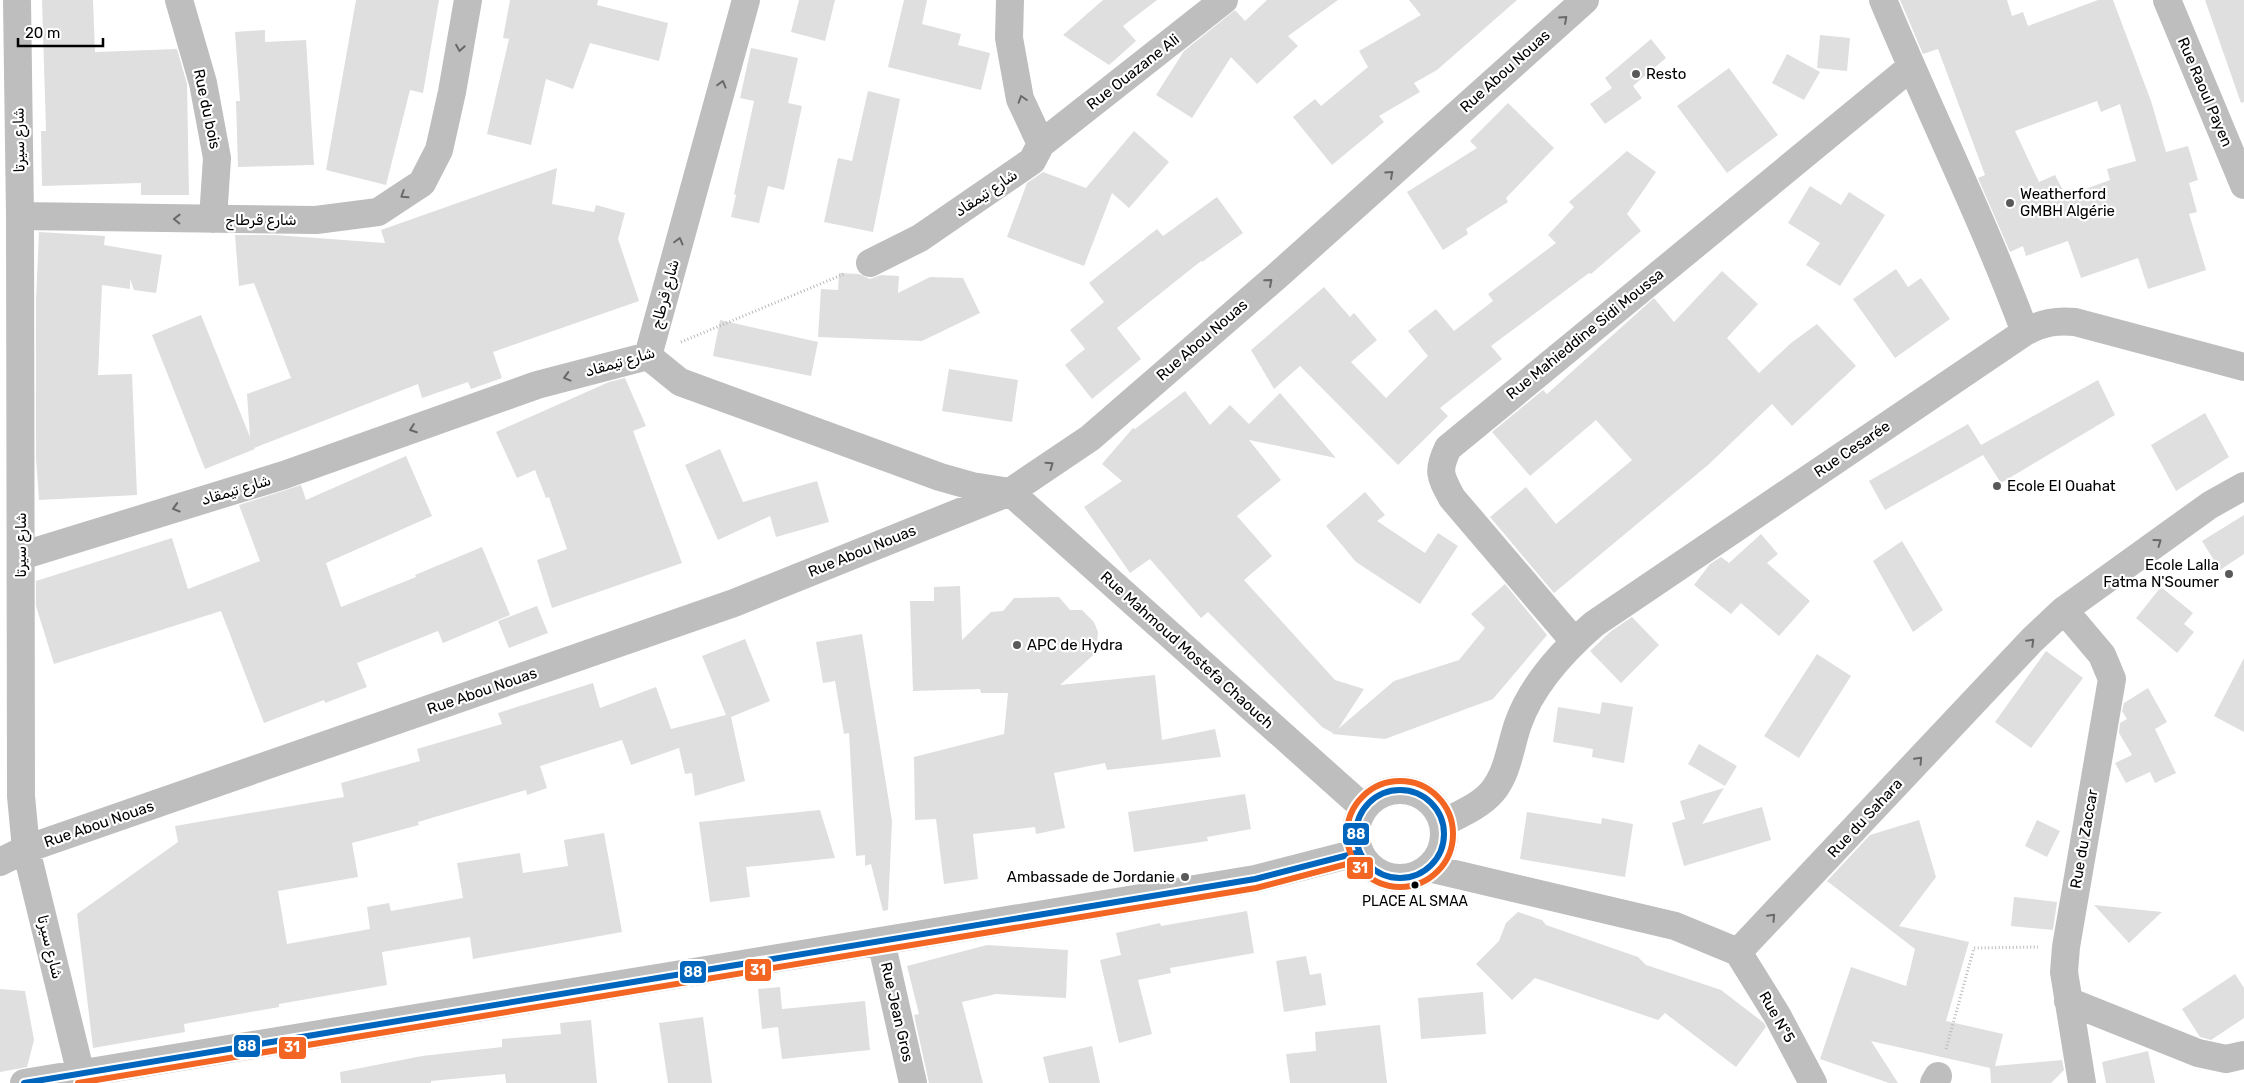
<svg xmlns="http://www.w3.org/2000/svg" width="2244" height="1083" font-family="Rubik,Cairo,sans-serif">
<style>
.building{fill:#dfdfdf;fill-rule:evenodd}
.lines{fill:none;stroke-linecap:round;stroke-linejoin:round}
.path{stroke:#b9b9b9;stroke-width:3;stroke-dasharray:1 2.5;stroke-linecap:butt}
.minor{stroke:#bebebe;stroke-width:28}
.bus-1-casing{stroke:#fff;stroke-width:10}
.bus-2-casing{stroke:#fff;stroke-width:10}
.bus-1{stroke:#0065bd;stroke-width:6}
.bus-2{stroke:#f26522;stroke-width:6}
.oneway{stroke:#686868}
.poi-dot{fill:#595959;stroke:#fff;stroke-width:2}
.bus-dot{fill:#000;stroke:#fff;stroke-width:2}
.labels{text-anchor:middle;stroke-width:4.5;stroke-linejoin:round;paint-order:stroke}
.bus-label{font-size:14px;fill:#000;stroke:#fff}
.street-label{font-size:15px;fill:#000;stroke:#fff}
.poi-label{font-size:15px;fill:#000;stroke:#fff;text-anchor:start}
.line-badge{stroke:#fff;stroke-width:2}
.badge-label{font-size:14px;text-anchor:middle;font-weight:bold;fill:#fff}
</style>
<rect width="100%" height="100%" fill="#fff"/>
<path class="building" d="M 42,0 L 93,0 L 95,52 L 177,49 L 187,84 L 189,195 L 141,195 L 141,183 L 42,186 L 41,131 L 46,131 Z
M 356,0 L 439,0 L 423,93 L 410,90 L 386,185 L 326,170 Z
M 510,0 L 598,0 L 597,5 L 668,23 L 659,61 L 590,43 L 573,89 L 546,79 L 531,145 L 487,134 L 509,39 L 503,38 Z
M 799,0 L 835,0 L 825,41 L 791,32 Z
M 904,0 L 927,0 L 922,24 L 961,34 L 958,45 L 990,53 L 981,90 L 888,67 Z
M 1103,0 L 1157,0 L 1123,26 L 1136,41 L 1109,65 L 1063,35 Z
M 1267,0 L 1338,0 L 1288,36 L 1298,46 L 1257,84 L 1231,57 L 1192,118 L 1156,95 L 1184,51 L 1235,10 L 1245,21 Z
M 1409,0 L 1517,0 L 1437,70 L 1414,83 L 1420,92 L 1379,116 L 1384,122 L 1332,165 L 1293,117 L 1315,99 L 1321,106 L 1368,67 L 1359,51 L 1421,15 Z
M 1900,0 L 2007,0 L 2012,16 L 2023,12 L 2028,26 L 2098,0 L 2113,0 L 2151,101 L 2166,152 L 2188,146 L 2198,180 L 2189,183 L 2197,212 L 2189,214 L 2206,270 L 2148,289 L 2138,258 L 2081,278 L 2068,241 L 2026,256 L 2023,246 L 2010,252 L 1978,178 L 1985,175 L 1938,49 L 1923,54 ZM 2097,101 L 2101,112 L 2120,104 L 2136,161 L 2107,169 L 2110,180 L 2066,196 L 2055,175 L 2039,182 L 2015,131 Z
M 2205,0 L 2244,0 L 2244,102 L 2241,103 Z
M 265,30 L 265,42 L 306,40 L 314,165 L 238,167 L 236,101 L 240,101 L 235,32 Z
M 1820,35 L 1850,38 L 1847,71 L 1817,68 Z
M 1651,39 L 1666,58 L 1633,86 L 1642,98 L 1605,124 L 1590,104 L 1612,88 L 1605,78 Z
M 751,48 L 798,58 L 788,103 L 802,106 L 784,190 L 768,186 L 759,223 L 731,217 L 736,195 L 734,194 L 754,101 L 740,98 Z
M 1787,54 L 1820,72 L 1804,100 L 1772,83 Z
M 1729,68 L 1778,135 L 1727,173 L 1677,106 Z
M 868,91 L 900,99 L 873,232 L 824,222 L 838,158 L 852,161 Z
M 1508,103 L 1554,148 L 1506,198 L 1508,202 L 1466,229 L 1468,234 L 1443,250 L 1407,192 L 1477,148 L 1470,141 Z
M 1134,131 L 1169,162 L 1129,208 L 1112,193 L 1084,266 L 1007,237 L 1027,183 L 1043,172 L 1086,188 Z
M 1627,151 L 1656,172 L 1627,214 L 1641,231 L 1591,274 L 1589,273 L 1491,346 L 1502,359 L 1440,408 L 1448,416 L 1398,465 L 1300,366 L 1274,389 L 1251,350 L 1324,287 L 1350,317 L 1354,313 L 1377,340 L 1351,362 L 1386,398 L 1428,356 L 1408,331 L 1436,309 L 1454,331 L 1493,301 L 1488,294 L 1556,243 L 1548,235 L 1574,207 L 1569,202 Z
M 557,168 L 552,204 L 594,212 L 596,205 L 625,213 L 618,239 L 639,301 L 493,352 L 502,378 L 471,389 L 468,382 L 422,398 L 418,384 L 254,448 L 255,449 L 205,469 L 152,335 L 201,315 L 250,437 L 247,394 L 291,378 L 254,283 L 239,286 L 235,235 L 275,235 L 385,243 L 381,230 Z
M 1810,186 L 1841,205 L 1849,192 L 1885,215 L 1840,286 L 1806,265 L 1820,243 L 1788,223 Z
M 1217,197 L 1243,233 L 1202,262 L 1201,261 L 1117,328 L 1141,359 L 1092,399 L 1065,365 L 1085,349 L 1070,330 L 1104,302 L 1089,283 L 1157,229 L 1163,236 Z
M 39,232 L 105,236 L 104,245 L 162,255 L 156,293 L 134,290 L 130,279 L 130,289 L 102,285 L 98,375 L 132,374 L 137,495 L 39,500 L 36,458 L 36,301 Z
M 1896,269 L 1908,287 L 1921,278 L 1950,319 L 1895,358 L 1853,299 Z
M 1722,271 L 1758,304 L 1727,338 L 1759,373 L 1791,343 L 1817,324 L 1856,366 L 1792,426 L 1772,404 L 1708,465 L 1554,593 L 1490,517 L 1526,487 L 1556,524 L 1632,460 L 1596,420 L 1530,476 L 1492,432 L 1543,390 L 1547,394 L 1654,298 L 1674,322 Z
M 839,273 L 859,274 L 870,279 L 881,275 L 899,276 L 898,293 L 930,277 L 963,278 L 980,313 L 922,341 L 818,337 L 821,289 L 838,290 Z
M 720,320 L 818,342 L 811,376 L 713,356 Z
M 949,369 L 1018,380 L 1012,422 L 942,411 Z
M 625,378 L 646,426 L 633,431 L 682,563 L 552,608 L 537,560 L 567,549 L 549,497 L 546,498 L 535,470 L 517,478 L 496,432 L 609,382 Z
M 2098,380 L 2115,415 L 2001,483 L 1983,455 L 1885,510 L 1869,481 L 1968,424 L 1981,445 Z
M 1185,391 L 1210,425 L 1230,405 L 1249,424 L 1280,393 L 1336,458 L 1249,440 L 1281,480 L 1237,516 L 1272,556 L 1244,580 L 1335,680 L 1364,689 L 1338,729 L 1394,681 L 1459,660 L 1485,628 L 1471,614 L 1505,584 L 1547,635 L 1493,699 L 1385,739 L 1332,734 L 1333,733 L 1322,727 L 1208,612 L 1201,618 L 1150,559 L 1130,573 L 1084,507 L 1122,481 L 1102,464 L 1133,428 L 1135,429 Z
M 2205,413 L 2229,457 L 2176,491 L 2151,445 Z
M 720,449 L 743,502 L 817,481 L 829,522 L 776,537 L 770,516 L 718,540 L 685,465 Z
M 406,456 L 432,516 L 326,563 L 341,607 L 416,577 L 415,575 L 482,547 L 510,615 L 443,643 L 438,631 L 357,663 L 367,687 L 325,703 L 324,700 L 264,723 L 221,611 L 54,664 L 36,606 L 36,581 L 172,538 L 188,589 L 260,561 L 239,505 L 301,485 L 306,500 Z
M 1365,492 L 1385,515 L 1377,521 L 1425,553 L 1438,533 L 1458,546 L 1420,604 L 1356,562 L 1326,526 Z
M 2244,515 L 2244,554 L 2220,570 L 2202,541 Z
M 1761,534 L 1778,554 L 1767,563 L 1810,601 L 1779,636 L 1741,603 L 1731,614 L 1694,585 L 1710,564 L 1721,557 L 1729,563 Z
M 1902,541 L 1943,610 L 1913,632 L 1873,561 Z
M 960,586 L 962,640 L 991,612 L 1003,611 L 1014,598 L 1059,597 L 1070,610 L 1082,610 L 1094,622 L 1098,632 L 1097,643 L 1101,648 L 1060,685 L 1155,675 L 1162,740 L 1215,729 L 1221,757 L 1107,770 L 1105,763 L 1054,773 L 1065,828 L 1036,834 L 1035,827 L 973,834 L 978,879 L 944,884 L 936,819 L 915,820 L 914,757 L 1004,734 L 1008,693 L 981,693 L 980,689 L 913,691 L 910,601 L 934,601 L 934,587 Z
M 2161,587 L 2193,613 L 2184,624 L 2194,632 L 2177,653 L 2136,618 Z
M 537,606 L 548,633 L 509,648 L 498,621 Z
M 1632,617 L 1659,645 L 1621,683 L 1590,651 L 1610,632 Z
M 862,634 L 892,821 L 888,910 L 883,911 L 871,864 L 865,866 L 865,855 L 856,856 L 849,733 L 844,734 L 835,681 L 823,683 L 816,642 Z
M 745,639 L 770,701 L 731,717 L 745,781 L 695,796 L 692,773 L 685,774 L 679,748 L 631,765 L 622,740 L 540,766 L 547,788 L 527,795 L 526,790 L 418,822 L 419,825 L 352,843 L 358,877 L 278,891 L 287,944 L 370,929 L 367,907 L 389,903 L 391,911 L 463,898 L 457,863 L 520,853 L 523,873 L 568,866 L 564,840 L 604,833 L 622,932 L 473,959 L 470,937 L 382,952 L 387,985 L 279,1004 L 279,1007 L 184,1024 L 185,1032 L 93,1048 L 77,914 L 178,842 L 175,826 L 344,797 L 341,783 L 420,761 L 417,749 L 502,724 L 498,713 L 593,683 L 600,708 L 656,687 L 671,729 L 726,715 L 702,656 Z
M 2046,651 L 2083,678 L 2031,748 L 1995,722 Z
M 1817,654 L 1851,676 L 1799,758 L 1764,736 Z
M 2244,658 L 2244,732 L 2214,716 Z
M 2148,688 L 2167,722 L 2155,729 L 2176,773 L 2155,783 L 2150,772 L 2126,783 L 2115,763 L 2132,755 L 2119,733 L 2120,723 L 2127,719 L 2122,711 L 2124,703 Z
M 1602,702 L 1633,707 L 1624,763 L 1592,757 L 1593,749 L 1553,742 L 1558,707 L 1600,714 Z
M 1699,744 L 1737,766 L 1725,786 L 1688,764 Z
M 1724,788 L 1702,824 L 1762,807 L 1771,840 L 1684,866 L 1672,823 L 1685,819 L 1680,801 Z
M 1245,794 L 1251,829 L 1207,837 L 1208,841 L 1134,852 L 1128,812 Z
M 820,810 L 835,858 L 746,867 L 750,897 L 710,902 L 699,822 Z
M 1527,812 L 1601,824 L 1602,818 L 1633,824 L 1625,877 L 1520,859 Z
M 1919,820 L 1936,877 L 1899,926 L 1969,942 L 1946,1021 L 2003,1034 L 1995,1066 L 2062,1060 L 2064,1070 L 2051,1083 L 1991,1083 L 1990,1068 L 1871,1041 L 1898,1083 L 1889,1083 L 1820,1059 L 1851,967 L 1906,986 L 1915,949 L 1827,881 L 1870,835 Z
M 2037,820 L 2060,831 L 2047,857 L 2025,846 Z
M 2014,897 L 2057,902 L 2053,930 L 2011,926 Z
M 2094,905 L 2162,912 L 2129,943 Z
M 1247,911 L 1254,953 L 1170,968 L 1171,973 L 1138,980 L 1152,1034 L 1119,1043 L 1100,960 L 1121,955 L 1116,933 L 1160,923 L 1161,926 Z
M 1518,912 L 1542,920 L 1546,925 L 1638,957 L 1646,965 L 1721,990 L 1764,1023 L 1766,1027 L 1736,1067 L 1665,1013 L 1658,1020 L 1535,978 L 1512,1000 L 1476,964 L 1499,941 L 1506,923 Z
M 987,945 L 1068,950 L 1066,998 L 996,994 L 962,1002 L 983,1083 L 929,1083 L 914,1015 L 919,1014 L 907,966 Z
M 1306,956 L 1310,975 L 1321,973 L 1326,1005 L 1284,1012 L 1276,961 Z
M 2235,974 L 2244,988 L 2244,1018 L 2211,1040 L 2200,1037 L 2182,1009 Z
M 780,987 L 782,1009 L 865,1001 L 870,1050 L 782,1059 L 778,1027 L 762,1029 L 758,989 Z
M 0,989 L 25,991 L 34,1040 L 27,1067 L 0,1072 Z
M 1483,992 L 1486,1034 L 1421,1039 L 1418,998 Z
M 703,1017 L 712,1083 L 668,1083 L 659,1023 Z
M 591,1020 L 597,1083 L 506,1083 L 505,1074 L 431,1081 L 431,1083 L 341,1083 L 340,1072 L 422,1056 L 502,1047 L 502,1039 L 561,1034 L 560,1023 Z
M 1380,1025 L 1387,1083 L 1290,1083 L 1286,1054 L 1316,1051 L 1315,1032 Z
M 1092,1046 L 1100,1083 L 1049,1083 L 1043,1057 Z
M 2148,1051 L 2155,1083 L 2106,1083 L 2102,1062 Z"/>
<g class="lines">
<path class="path" d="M 681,342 L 844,274
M 1946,1049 L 1974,948 L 2038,947"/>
<path class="minor" d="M 17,0 L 20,216 L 21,796 L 26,849 L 83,1083
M 179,0 L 203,83 L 217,158 L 213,219
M 1010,0 L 1009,38 L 1020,99 L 1041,144
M 1883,0 C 1929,111 1983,219 2025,332
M 2167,0 L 2244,185
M 20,216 L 316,220 L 378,212 L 422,183 L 439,150 L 452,92 L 468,0
M 870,263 L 920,238 L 1032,161 L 1041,144 L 1224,0
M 648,356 L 680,382 L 940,477 L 972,486 L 1010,492
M 648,356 L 746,0
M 1010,492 L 1364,808
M 21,556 L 284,475 L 537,385 L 648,356
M 2064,610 L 2102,655 L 2112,679 L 2066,947 L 2064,972 L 2082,1083
M 1574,641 L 1452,498 C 1440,476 1437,471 1448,448 L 1911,67
M1356 834a44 44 0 1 1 88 0a44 44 0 1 1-88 0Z
M 1443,823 C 1460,814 1480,806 1492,792 C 1508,773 1510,747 1518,724 C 1532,684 1563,651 1594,624 L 2025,332 C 2042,323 2056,320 2075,322 L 2244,367
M 0,862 L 26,849 L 734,603 L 1010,492 L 1090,438 L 1277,276 L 1585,0
M 1429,868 L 1675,926 L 1738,952
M 881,941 L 913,1083
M 1738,952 L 2032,640 L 2064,610 L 2210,505 L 2244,486
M 1738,952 L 1777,1015 L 1813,1083
M 2068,1001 L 2198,1053 L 2226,1059 L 2244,1055
M 24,1083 L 1255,879 L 1360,852
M 1934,1083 L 1938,1076"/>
<g class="bus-1-casing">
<path id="bus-1" d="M1356 834a44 44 0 1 1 88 0a44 44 0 1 1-88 0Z
M 24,1083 L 1255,879 L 1360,852"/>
</g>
<g class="bus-2-casing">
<path id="bus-2" d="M1347 834a53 53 0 1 1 106 0a53 53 0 1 1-106 0Z
M 78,1083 L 1256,888 L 1362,860"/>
</g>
<use href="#bus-1" class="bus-1"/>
<use href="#bus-2" class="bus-2"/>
</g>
<defs><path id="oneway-chevron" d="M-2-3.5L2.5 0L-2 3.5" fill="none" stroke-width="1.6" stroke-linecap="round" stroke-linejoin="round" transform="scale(1.25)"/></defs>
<g class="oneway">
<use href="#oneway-chevron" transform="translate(1564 19) rotate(-42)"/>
<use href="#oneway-chevron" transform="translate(460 48) rotate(99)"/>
<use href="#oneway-chevron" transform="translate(722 84) rotate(-75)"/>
<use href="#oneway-chevron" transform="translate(1022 99) rotate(-108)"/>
<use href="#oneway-chevron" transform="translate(1390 174) rotate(-42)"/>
<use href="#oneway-chevron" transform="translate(404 195) rotate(147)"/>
<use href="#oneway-chevron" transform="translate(177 219) rotate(-179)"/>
<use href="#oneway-chevron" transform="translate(679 241) rotate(-75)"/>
<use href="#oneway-chevron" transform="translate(1269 282) rotate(-41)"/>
<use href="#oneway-chevron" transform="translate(567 377) rotate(165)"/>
<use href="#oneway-chevron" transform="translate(413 429) rotate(160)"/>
<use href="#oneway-chevron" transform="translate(1050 465) rotate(-35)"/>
<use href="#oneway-chevron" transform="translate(176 508) rotate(163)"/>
<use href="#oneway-chevron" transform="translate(2158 542) rotate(-36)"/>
<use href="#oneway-chevron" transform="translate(2031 642) rotate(-45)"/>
<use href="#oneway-chevron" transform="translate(1919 760) rotate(-47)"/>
<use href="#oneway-chevron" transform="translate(1772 917) rotate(-47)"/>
</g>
<g class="poi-dot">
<circle cx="1636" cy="74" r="5"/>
<circle cx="2010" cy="203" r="5"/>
<circle cx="1997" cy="486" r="5"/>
<circle cx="2229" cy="574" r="5"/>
<circle cx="1017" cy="645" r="5"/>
<circle cx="1185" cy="877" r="5"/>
</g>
<circle class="bus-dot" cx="1415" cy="885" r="4.5"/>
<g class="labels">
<g class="bus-label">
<text x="1415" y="906">PLACE AL SMAA</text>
</g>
<g class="street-label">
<text transform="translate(1505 71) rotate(-42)" y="5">Rue Abou Nouas</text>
<text transform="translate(1133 72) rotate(-38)" y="5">Rue Ouazane Ali</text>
<text transform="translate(2205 92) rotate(67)" y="5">Rue Raoul Payen</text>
<text transform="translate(207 109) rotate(78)" y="5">Rue du bois</text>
<text transform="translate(19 140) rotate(-91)" y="5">شارع سيرتا</text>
<text transform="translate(986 193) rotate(-34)" y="5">شارع تيمقاد</text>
<text x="261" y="225">شارع قرطاج</text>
<text transform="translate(665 294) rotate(-75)" y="5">شارع قرطاج</text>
<text transform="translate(1585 334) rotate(-39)" y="5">Rue Mahieddine Sidi Moussa</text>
<text transform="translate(1202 340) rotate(-41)" y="5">Rue Abou Nouas</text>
<text transform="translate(620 362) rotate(-16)" y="5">شارع تيمقاد</text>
<text transform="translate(1852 449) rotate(-34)" y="5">Rue Cesarée</text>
<text transform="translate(236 490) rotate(-17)" y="5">شارع تيمقاد</text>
<text transform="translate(21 545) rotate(-90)" y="5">شارع سيرتا</text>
<text transform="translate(862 551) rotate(-22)" y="5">Rue Abou Nouas</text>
<text transform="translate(1187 650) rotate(42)" y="5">Rue Mahmoud Mostefa Chaouch</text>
<text transform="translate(482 691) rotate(-19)" y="5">Rue Abou Nouas</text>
<text transform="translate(1865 818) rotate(-47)" y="5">Rue du Sahara</text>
<text transform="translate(99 824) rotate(-19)" y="5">Rue Abou Nouas</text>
<text transform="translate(2084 839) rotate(-80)" y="5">Rue du Zaccar</text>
<text transform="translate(50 947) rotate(76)" y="5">شارع سيرتا</text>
<text transform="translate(897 1012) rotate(77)" y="5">Rue Jean Gros</text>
<text transform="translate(1777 1017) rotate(60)" y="5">Rue N°5</text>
</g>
<g class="poi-label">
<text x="1646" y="79">Resto</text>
<text x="2020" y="199">Weatherford<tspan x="2020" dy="17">GMBH Algérie</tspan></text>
<text x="2007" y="491">Ecole El Ouahat</text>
<text x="2219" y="570" text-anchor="end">Ecole Lalla<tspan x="2219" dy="17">Fatma N'Soumer</tspan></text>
<text x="1027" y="650">APC de Hydra</text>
<text x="1175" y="882" text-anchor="end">Ambassade de Jordanie</text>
</g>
</g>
<g class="line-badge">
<rect x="1342" y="822" width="28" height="24" rx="5" fill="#0065bd"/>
<rect x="1346" y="856" width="28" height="24" rx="5" fill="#f26522"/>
<rect x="744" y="958" width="28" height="24" rx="5" fill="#f26522"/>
<rect x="679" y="960" width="28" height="24" rx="5" fill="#0065bd"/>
<rect x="233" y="1034" width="28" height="24" rx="5" fill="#0065bd"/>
<rect x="278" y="1036" width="29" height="24" rx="5" fill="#f26522"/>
</g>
<g class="badge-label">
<text x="1356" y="839">88</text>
<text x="1360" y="873">31</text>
<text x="758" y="975">31</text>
<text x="693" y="977">88</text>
<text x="247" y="1051">88</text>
<text x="292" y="1052">31</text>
</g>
<path d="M18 38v8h85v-8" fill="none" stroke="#000000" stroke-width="2.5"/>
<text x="25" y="38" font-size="15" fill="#000000" stroke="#ffffff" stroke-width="4" paint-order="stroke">20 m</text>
</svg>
